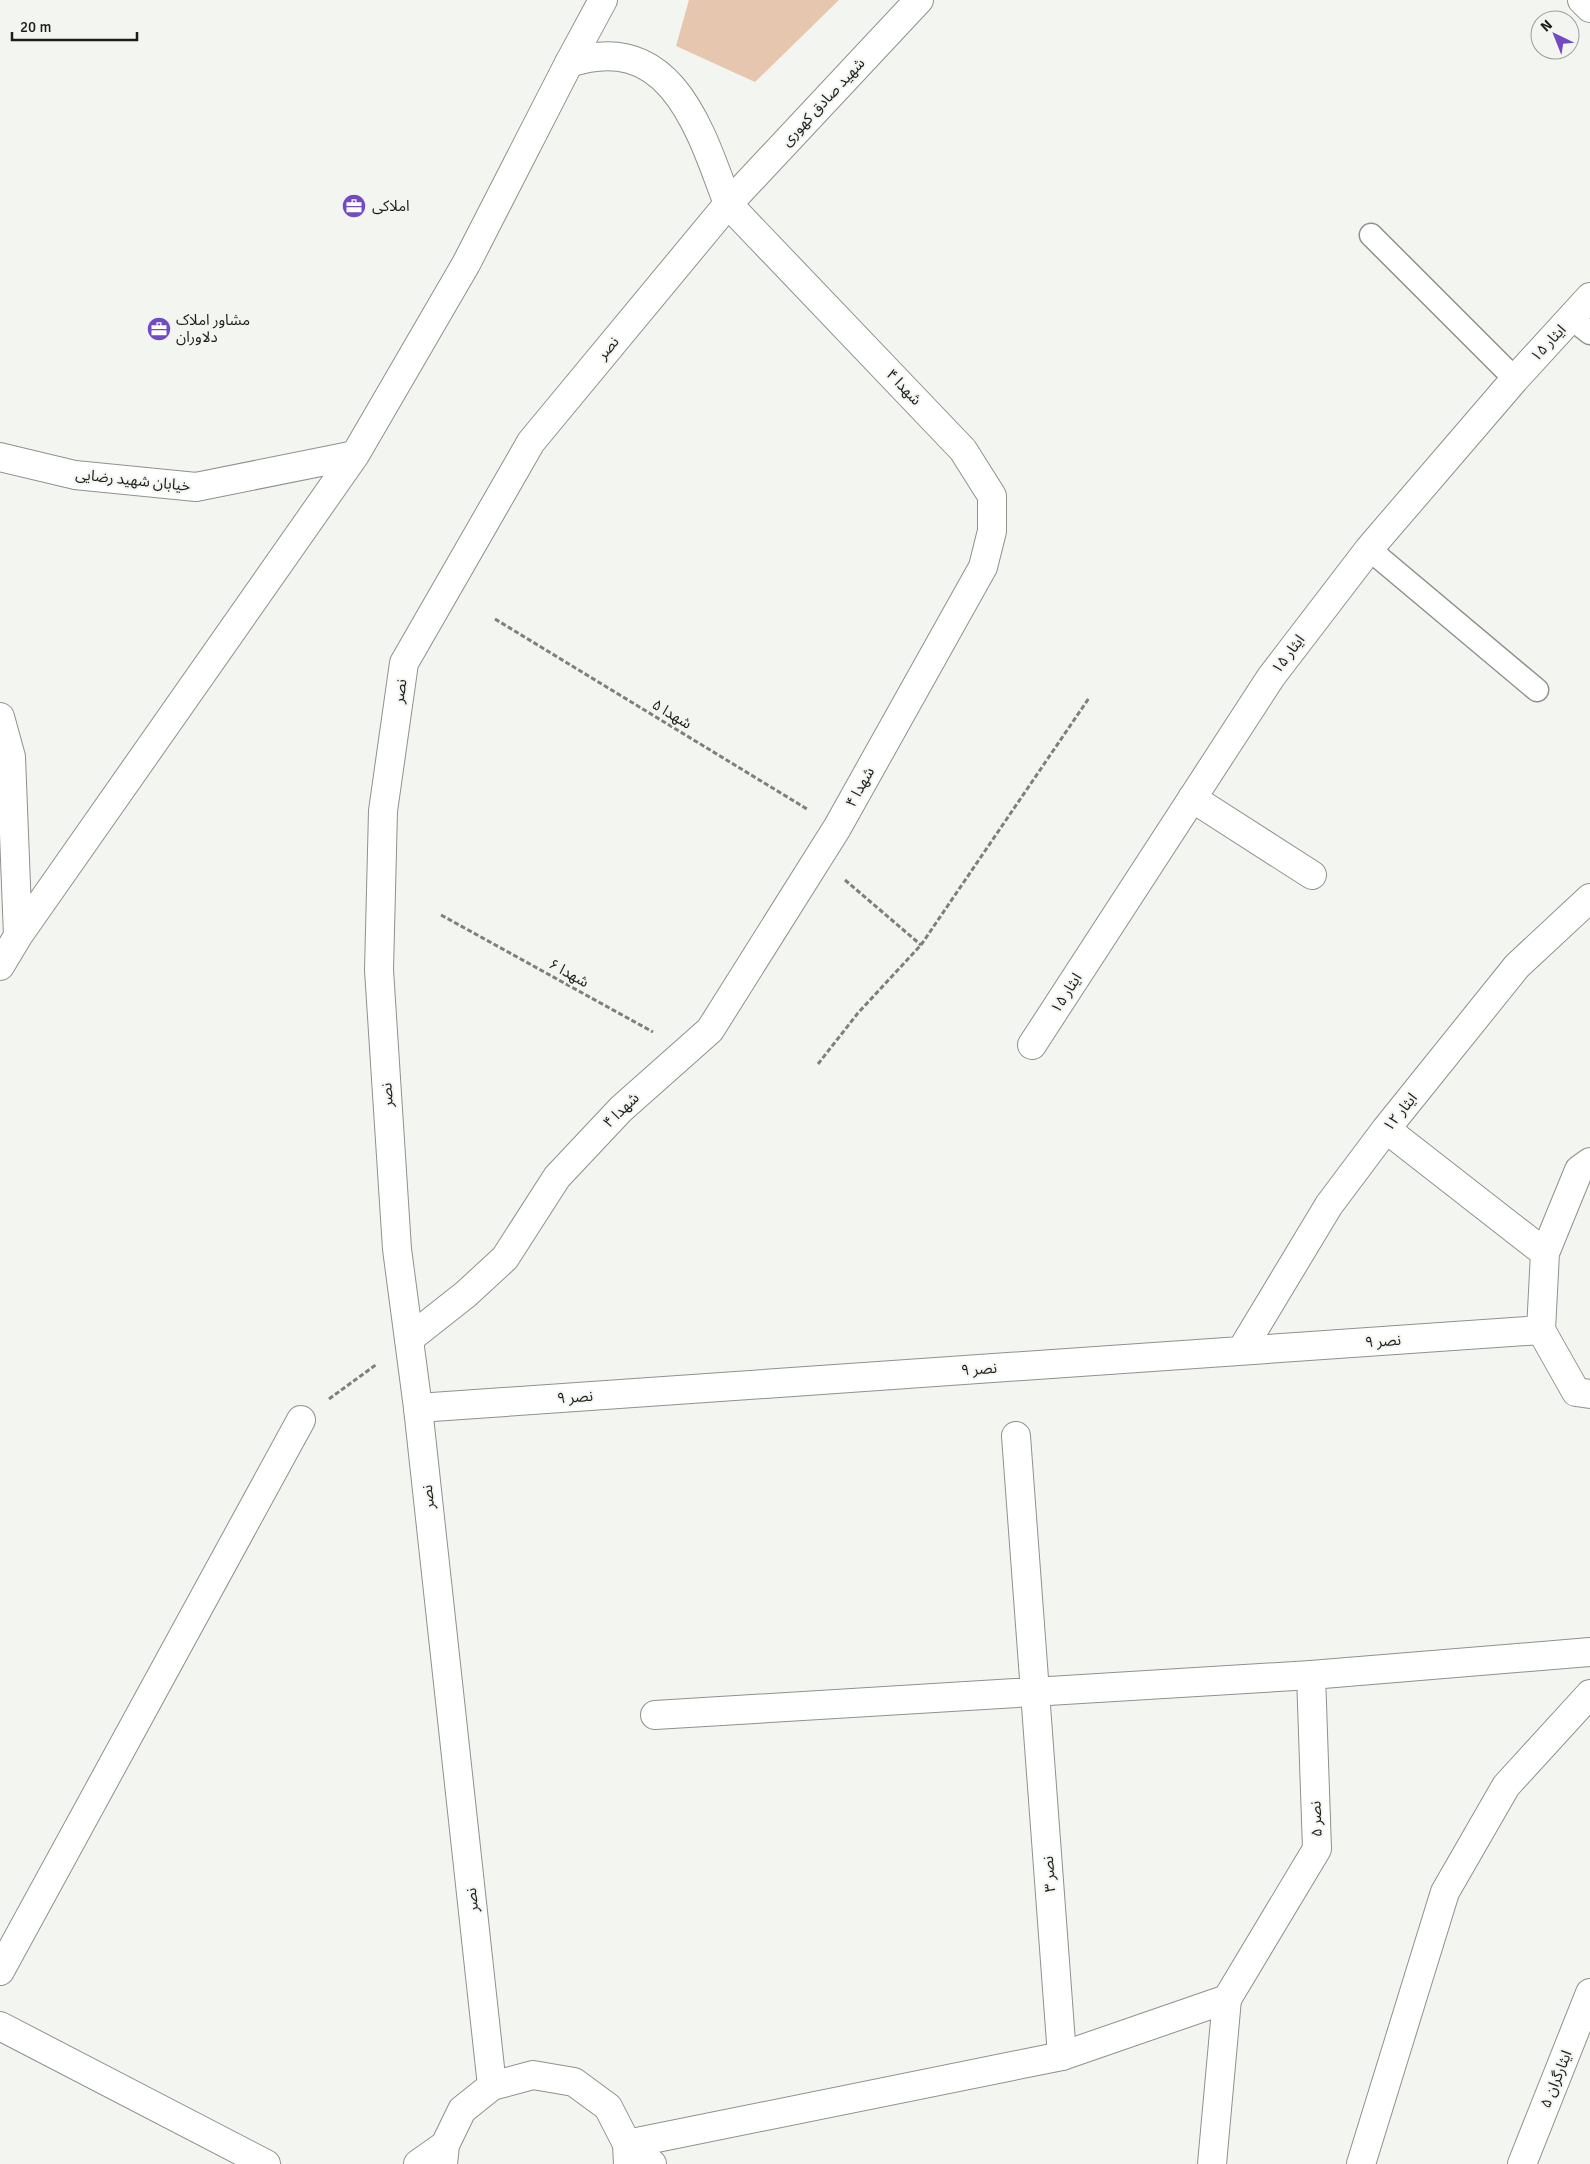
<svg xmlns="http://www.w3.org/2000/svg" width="1590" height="2164" font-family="Signika,'Noto Sans Arabic',sans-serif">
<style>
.green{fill:#e7c6af}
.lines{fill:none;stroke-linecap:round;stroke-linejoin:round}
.service-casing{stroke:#8f918b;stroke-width:25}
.minor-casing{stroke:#8f918b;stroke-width:30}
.tertiary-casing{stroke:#8f918b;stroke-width:30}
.path{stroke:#7e807c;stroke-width:3;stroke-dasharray:5 2.5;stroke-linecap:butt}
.service{stroke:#fff;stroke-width:22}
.minor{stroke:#fff;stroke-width:28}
.tertiary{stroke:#fff;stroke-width:28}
.labels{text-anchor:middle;stroke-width:4;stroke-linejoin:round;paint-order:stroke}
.street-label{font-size:15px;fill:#1b1c19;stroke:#f3f6f0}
.poi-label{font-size:15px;fill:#1b1c19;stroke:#f3f6f0;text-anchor:start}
</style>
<rect width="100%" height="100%" fill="#f3f6f0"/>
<path class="green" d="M 689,0 L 839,0 L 755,82 L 676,46 Z"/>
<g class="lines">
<g class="service-casing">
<path id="service" d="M 1371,235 L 1515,379
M 1571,318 L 1590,333
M 1369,549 L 1537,690"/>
</g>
<g class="minor-casing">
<path id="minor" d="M 1582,0 L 1590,8
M 569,63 L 603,0
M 1192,798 L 1312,875
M 1032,1045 L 1271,677 L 1369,549 L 1515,379 L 1590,297
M 1386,1129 L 1545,1253
M 1590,1162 L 1579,1170 L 1545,1253 L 1541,1330 L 1576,1392 L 1590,1394
M 409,1339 L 466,1294 L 505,1258 L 557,1177 L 621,1109 L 710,1030 L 837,828 L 983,567 L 992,531 L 992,496 L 963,450 L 728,204 L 919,0
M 1241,1351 L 1329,1205 L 1386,1129 L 1517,966 L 1590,898
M 418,1408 L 1541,1330
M 1016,1436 L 1062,2056
M 655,1715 L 1311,1675
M 0,2026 L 266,2164
M 627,2144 L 652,2164
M 1212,2164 L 1227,1999
M 1361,2164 L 1445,1892 L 1506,1786 L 1590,1694
M 1522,2164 L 1590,1993"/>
</g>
<g class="tertiary-casing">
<path id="tertiary" d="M 0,457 L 75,475 L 196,487 L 355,455
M 0,717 L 11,757 L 18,936
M 0,966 L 18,936 L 355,455 L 466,264 L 569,63 C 671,29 700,129 728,204 L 531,442 L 404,663 L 383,811 L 379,970 L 397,1249 L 418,1408 L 492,2086
M 0,1971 L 301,1420
M 627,2144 L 1062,2056 L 1227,1999 L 1317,1849 L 1311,1675 L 1590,1652
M 418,2164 L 445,2145
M 443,2164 L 445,2145 L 462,2110 L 492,2086 L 533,2075 L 574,2082 L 608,2107 L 627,2144 L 628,2164"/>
</g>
<path class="path" d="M 495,619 L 807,809
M 845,880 L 921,945
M 441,915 L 653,1032
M 818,1064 L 858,1013 L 921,945 L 1089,698
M 329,1399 L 377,1364"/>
<use href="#service" class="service"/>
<use href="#minor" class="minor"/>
<use href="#tertiary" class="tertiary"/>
</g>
<defs>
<g id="office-disc" transform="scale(1.25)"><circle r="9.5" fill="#724ac3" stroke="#f3f6f0"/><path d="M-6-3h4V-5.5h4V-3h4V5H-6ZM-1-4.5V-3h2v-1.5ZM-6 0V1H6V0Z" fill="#fff"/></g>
</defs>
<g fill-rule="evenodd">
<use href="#office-disc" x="354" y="206"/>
<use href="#office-disc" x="159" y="329"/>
</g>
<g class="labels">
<g class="street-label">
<text transform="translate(823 102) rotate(-47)" y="5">شهید صادق کهوری</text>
<text transform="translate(1548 343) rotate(-47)" y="5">ایثار ۱۵</text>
<text transform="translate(608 348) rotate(-50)" y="5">نصر</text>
<text transform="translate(904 387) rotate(46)" y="5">شهدا ۴</text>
<text transform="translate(133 480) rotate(6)" y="5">خیابان شهید رضایی</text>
<text transform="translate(1288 654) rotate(-53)" y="5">ایثار ۱۵</text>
<text transform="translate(400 691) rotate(-82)" y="5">نصر</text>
<text transform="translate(672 714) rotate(31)" y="5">شهدا ۵</text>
<text transform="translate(860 787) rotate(-61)" y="5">شهدا ۴</text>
<text transform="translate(569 973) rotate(29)" y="5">شهدا ۶</text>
<text transform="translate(1066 993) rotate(-57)" y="5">ایثار ۱۵</text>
<text transform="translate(387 1095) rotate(-94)" y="5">نصر</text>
<text transform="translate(621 1110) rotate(-44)" y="5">شهدا ۴</text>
<text transform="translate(1400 1112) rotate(-51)" y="5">ایثار ۱۲</text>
<text transform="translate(1383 1341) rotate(-4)" y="5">نصر ۹</text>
<text transform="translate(979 1369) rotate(-4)" y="5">نصر ۹</text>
<text transform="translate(575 1397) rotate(-4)" y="5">نصر ۹</text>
<text transform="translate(428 1497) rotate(-96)" y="5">نصر</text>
<text transform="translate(1316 1819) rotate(-92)" y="5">نصر ۵</text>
<text transform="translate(1049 1874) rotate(-94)" y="5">نصر ۳</text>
<text transform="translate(472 1900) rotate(-96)" y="5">نصر</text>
<text transform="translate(1556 2079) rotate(-68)" y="5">ایثارگران ۵</text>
</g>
<g class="poi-label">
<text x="372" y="211">املاکی</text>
<text x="176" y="325">مشاور املاک<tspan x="176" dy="17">دلاوران</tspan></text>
</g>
</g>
<g transform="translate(1555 35) rotate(317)"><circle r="24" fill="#f3f6f0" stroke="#9d9f9a"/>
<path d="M0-4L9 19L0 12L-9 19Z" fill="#724ac3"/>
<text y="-8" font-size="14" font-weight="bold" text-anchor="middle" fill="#1b1c19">N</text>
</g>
<path d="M12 32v8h125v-8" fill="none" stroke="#1b1c19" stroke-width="2.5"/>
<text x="20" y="32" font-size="15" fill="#1b1c19" stroke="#f3f6f0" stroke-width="4" paint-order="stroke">20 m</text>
</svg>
